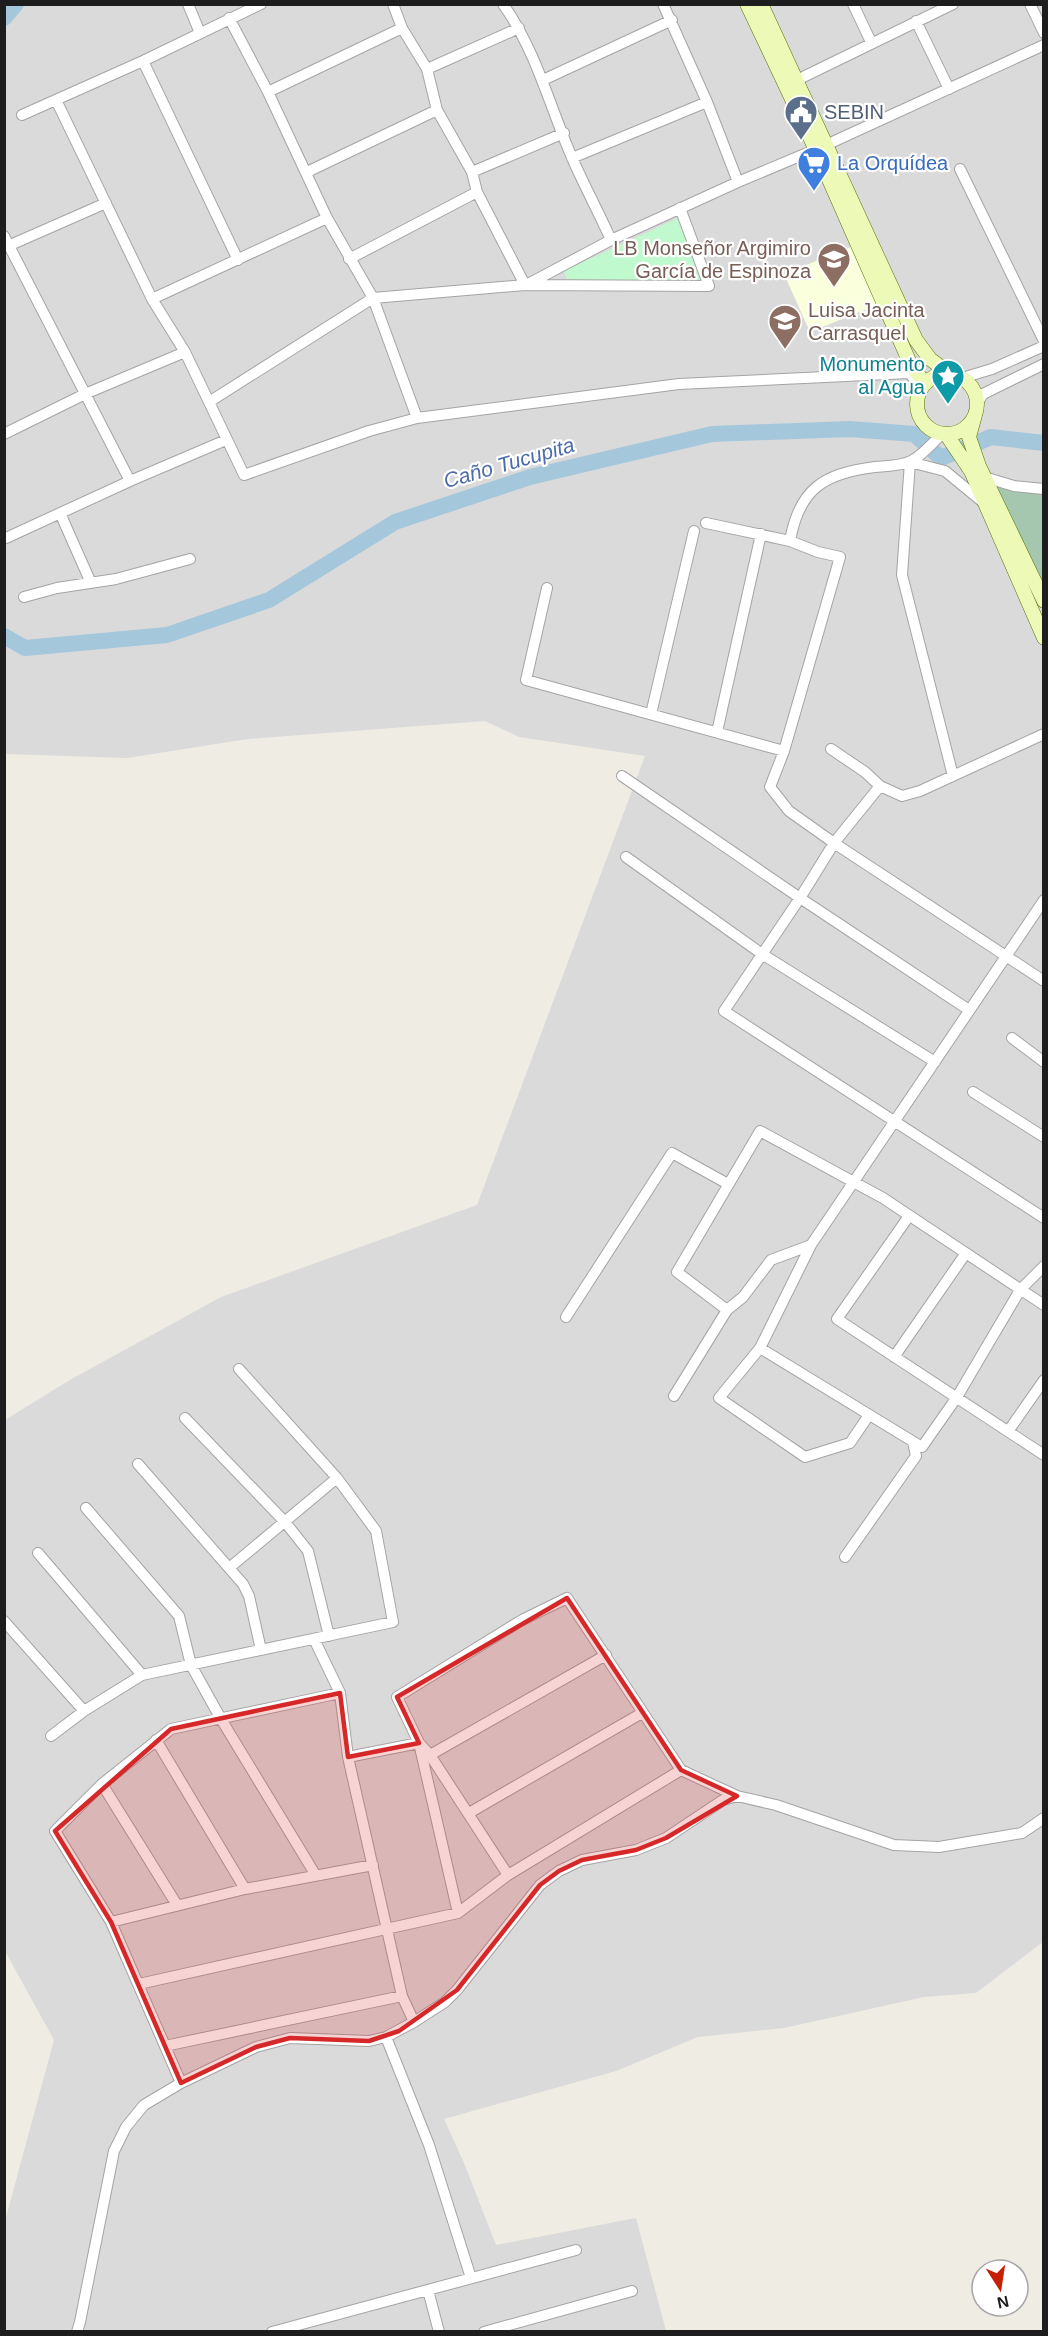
<svg xmlns="http://www.w3.org/2000/svg" width="1048" height="2336" font-family="Helvetica,sans-serif">
<style>
.residential{fill:#dbdada}
.education{fill:#faffdc}
.cemetery{fill:#a5c7af}
.park{fill:#c0f9cd}
.lines{fill:none;stroke-linecap:round;stroke-linejoin:round}
.river{stroke:#a4c7dc;stroke-width:16}
.street-casing{stroke:#a4a4a4;stroke-width:12}
.secondary-casing{stroke:#577306;stroke-width:15}
.street{stroke:#fff;stroke-width:10}
.secondary{stroke:#ecf9b7;stroke-width:14}
.marked{fill:#d62828;fill-opacity:0.2;stroke:#d62828;stroke-width:4.5;stroke-linejoin:round}
.labels{text-anchor:middle;stroke-width:4.5;stroke-linejoin:round;paint-order:stroke}
.service-label{font-size:20px;fill:#4e5e75;stroke:#fff;text-anchor:start}
.shop-label{font-size:20px;fill:#366cbe;stroke:#fff;text-anchor:start}
.education-label{font-size:20px;fill:#785e54;stroke:#fff;text-anchor:end}
.culture-label{font-size:20px;fill:#0d838f;stroke:#fff;text-anchor:end}
.water-label{font-size:21px;font-style:italic;fill:#4b6dac;stroke:#fff}
</style>
<rect width="100%" height="100%" fill="#eeece3"/>
<path class="residential" d="M 16,5 L 1043,5 L 1043,1942 L 976,1993 L 924,1997 L 784,2028 L 698,2037 L 616,2071 L 444,2119 L 464,2163 L 496,2245 L 636,2218 L 666,2331 L 5,2331 L 5,2221 L 54,2040 L 5,1951 L 5,1420 L 68,1381 L 221,1297 L 477,1205 L 645,756 L 519,737 L 485,721 L 248,739 L 127,758 L 5,754 L 4,18 Z"/>
<path class="education" d="M 858,244 L 884,302 L 810,332 L 784,274 Z"/>
<path class="cemetery" d="M 984,477 L 1043,489 L 1043,583 Z"/>
<path class="park" d="M 678,218 L 702,280 L 567,280 L 564,271 Z"/>
<g class="lines">
<path class="river" d="M 4,18 L 16,4
M 4,636 L 25,648 L 167,635 L 269,600 L 395,522 L 530,477 L 712,434 L 850,429 L 914,434 L 941,458 L 991,437 L 1044,443"/>
<g class="street-casing">
<path id="street" d="M 188,4 L 200,33
M 393,4 L 402,28 L 427,69 L 437,110 L 472,172 L 477,192 L 525,285
M 503,4 C 537,52 550,108 573,160 C 585,187 599,213 611,240
M 663,4 L 707,102 L 738,182
M 853,4 L 871,42
M 1030,4 L 1044,33
M 229,18 L 268,92 L 327,218 L 373,298 L 417,418
M 916,21 L 949,89
M 143,61 L 238,260
M 427,69 L 519,28
M 543,80 L 672,20
M 797,80 L 953,4
M 268,92 L 402,28
M 56,100 L 152,299 L 185,352 L 244,475 L 369,431 L 417,418 L 679,384 L 909,373 L 918,383
M 22,115 L 143,61 L 261,4
M 572,158 L 707,102
M 960,169 L 1044,341
M 307,172 L 437,110
M 472,172 L 564,133
M 4,236 L 130,481
M 8,246 L 106,203
M 349,259 L 477,192
M 528,284 L 611,240 L 738,182 L 826,145 L 1044,45
M 152,299 L 327,218
M 962,378 L 992,369 L 1044,346
M 209,402 L 373,298 L 525,285 L 709,286 L 680,208
M 977,404 L 983,394 L 1044,364
M 4,434 L 85,394 L 185,352
M 984,477 L 1014,486 L 1044,489
M 60,513 L 91,583
M 706,523 L 790,541 L 818,552 L 840,557 L 784,751 L 770,787 L 789,811 L 834,843 L 1044,981
M 6,538 L 130,481 L 226,440
M 790,541 C 799,489 824,473 875,467 C 886,466 901,466 911,461 C 923,455 932,443 942,434
M 547,588 L 526,680 L 784,751
M 24,597 L 57,588 L 116,579 L 190,559
M 651,714 L 694,531
M 717,732 L 761,534
M 831,749 L 865,772 L 880,786 L 902,796 L 920,791 L 1044,734
M 622,776 L 800,898 L 969,1010
M 953,776 L 902,575 L 910,462 L 945,471 L 984,503
M 880,786 L 834,843 L 800,898 L 724,1011 L 1044,1218
M 626,857 L 762,954 L 935,1062
M 1012,1038 L 1044,1062
M 973,1092 L 1044,1137
M 909,1216 L 837,1319 L 1044,1455
M 811,1245 L 1044,900
M 727,1310 L 677,1272 L 760,1131 L 883,1198 L 1044,1305
M 566,1317 L 672,1153 L 728,1184
M 760,1348 L 719,1398 L 805,1457 L 850,1443 L 869,1415
M 894,1357 L 966,1253
M 674,1396 L 727,1310 L 743,1297 L 771,1260 L 811,1245 L 760,1348 L 922,1447 L 957,1397 L 1020,1290 L 1044,1266
M 185,1418 L 285,1522 L 308,1551 L 329,1636
M 1009,1430 L 1044,1380
M 138,1464 L 243,1584 L 249,1596 L 261,1650
M 86,1508 L 179,1616 L 191,1665 L 221,1719 L 315,1874
M 38,1553 L 142,1675
M 845,1557 L 916,1456 L 913,1442
M 229,1568 L 337,1478
M 4,1621 L 84,1711
M 314,1639 L 340,1693 L 348,1757 L 402,1996 L 414,2022
M 51,1736 L 84,1711 L 142,1675 L 393,1622 L 376,1531 L 337,1478 L 239,1369
M 156,1740 L 245,1889
M 430,1755 L 606,1655
M 348,1757 L 419,1743 L 458,1913
M 102,1784 L 177,1905
M 469,1813 L 642,1713
M 508,1875 L 430,1755 L 419,1743 L 397,1697 L 522,1620 L 567,1598 L 681,1770 L 737,1796
M 111,1922 L 245,1889 L 373,1865
M 139,1984 L 458,1913 L 508,1875 L 681,1770
M 386,2037 L 429,2145 L 471,2278
M 165,2046 L 402,1996
M 181,2083 L 111,1922 L 55,1831 L 102,1784 L 171,1729 L 340,1693
M 428,2290 L 439,2332
M 77,2332 L 80,2322 L 114,2151 L 126,2127 L 144,2105 L 181,2083 L 256,2047 L 290,2038 L 369,2041 L 386,2037 L 414,2022 L 445,2002 L 457,1990 L 540,1885 L 559,1871 L 582,1860 L 636,1850 L 666,1838 L 723,1800 L 737,1796 L 776,1805 L 894,1845 L 939,1847 L 1022,1833 L 1044,1818
M 272,2332 L 576,2250
M 484,2332 L 632,2291"/>
</g>
<g class="secondary-casing">
<path id="secondary" d="M 747,4 L 816,150 L 910,363 L 925,384
M 761,4 L 916,340 L 930,359 L 950,374
M917 404a30 30 0 1 1 60 0a30 30 0 1 1-60 0Z
M 975,415 L 969,437 L 979,466 L 1044,601
M 946,434 L 971,471 L 1044,638"/>
</g>
<use href="#street" class="street"/>
<use href="#secondary" class="secondary"/>
</g>
<path class="marked" d="M 567,1598 L 681,1770 L 737,1796 L 666,1838 L 636,1850 L 582,1860 L 559,1871 L 540,1885 L 457,1990 L 399,2031 L 369,2041 L 290,2038 L 256,2047 L 181,2083 L 111,1922 L 55,1831 L 171,1729 L 340,1693 L 348,1757 L 419,1743 L 397,1697 Z"/>
<defs>
<g id="civic-pin" transform="scale(1.725)"><path d="M0 17L-7.5 6A9.5 9.5 0 1 1 7.5 6Z" fill="#5c6f8a" stroke="#fff"/><path d="M-.6-6.5H3V-4.5H.6V-3L4-1V1h2V6H-6V1h2V-1L-.6-3ZM-1.2 2.5V6h2.4V2.5Z" fill="#fff"/></g>
<g id="supermarket-pin" transform="scale(1.725)"><path d="M0 17L-7.5 6A9.5 9.5 0 1 1 7.5 6Z" fill="#3f7fe0" stroke="#fff"/><path d="M-6-5.5h2.5l.6 2H6L4.5 2H-2.5L-4.4-4H-6ZM-1.5 3.2a1.3 1.3 0 1 0 .1 0ZM3 3.2a1.3 1.3 0 1 0 .1 0Z" fill="#fff"/></g>
<g id="school-pin" transform="scale(1.725)"><path d="M0 17L-7.5 6A9.5 9.5 0 1 1 7.5 6Z" fill="#8d6e63" stroke="#fff"/><path d="M0-5L7-2L0 1L-7-2ZM-4 1L0 2.5L4 1V4Q0 6-4 4Z" fill="#fff"/></g>
<g id="sight-pin" transform="scale(1.725)"><path d="M0 17L-7.5 6A9.5 9.5 0 1 1 7.5 6Z" fill="#0f9aa8" stroke="#fff"/><path d="M0-6L1.8-2.2L6-1.7L2.9 1.2L3.7 5.4L0 3.3L-3.7 5.4L-2.9 1.2L-6-1.7L-1.8-2.2Z" fill="#fff"/></g>
</defs>
<g fill-rule="evenodd">
<use href="#civic-pin" x="801" y="112"/>
<use href="#supermarket-pin" x="814" y="163"/>
<use href="#school-pin" x="834" y="259"/>
<use href="#school-pin" x="785" y="321"/>
<use href="#sight-pin" x="948" y="376"/>
</g>
<g class="labels">
<g class="service-label">
<text x="824" y="119">SEBIN</text>
</g>
<g class="shop-label">
<text x="837" y="170">La Orquídea</text>
</g>
<g class="education-label">
<text x="811" y="255">LB Monseñor Argimiro<tspan x="811" dy="23">García de Espinoza</tspan></text>
<text x="808" y="317" text-anchor="start">Luisa Jacinta<tspan x="808" dy="23">Carrasquel</tspan></text>
</g>
<g class="culture-label">
<text x="925" y="371">Monumento<tspan x="925" dy="23">al Agua</tspan></text>
</g>
<g class="water-label">
<text transform="translate(509 463) rotate(-16)" y="7">Caño Tucupita</text>
</g>
</g>
<rect width="1048" height="2336" fill="none" stroke="#1d1d1d" stroke-width="12"/>
<g transform="translate(1000 2288) rotate(168)"><circle r="28" fill="#ffffff" stroke="#a5a5a5" stroke-width="1.5"/>
<path d="M0-4.5L10 22L0 15L-10 22Z" fill="#c81f02"/>
<text y="-9" font-size="16" font-weight="bold" text-anchor="middle" fill="#1d1d1d">N</text>
</g>
</svg>
